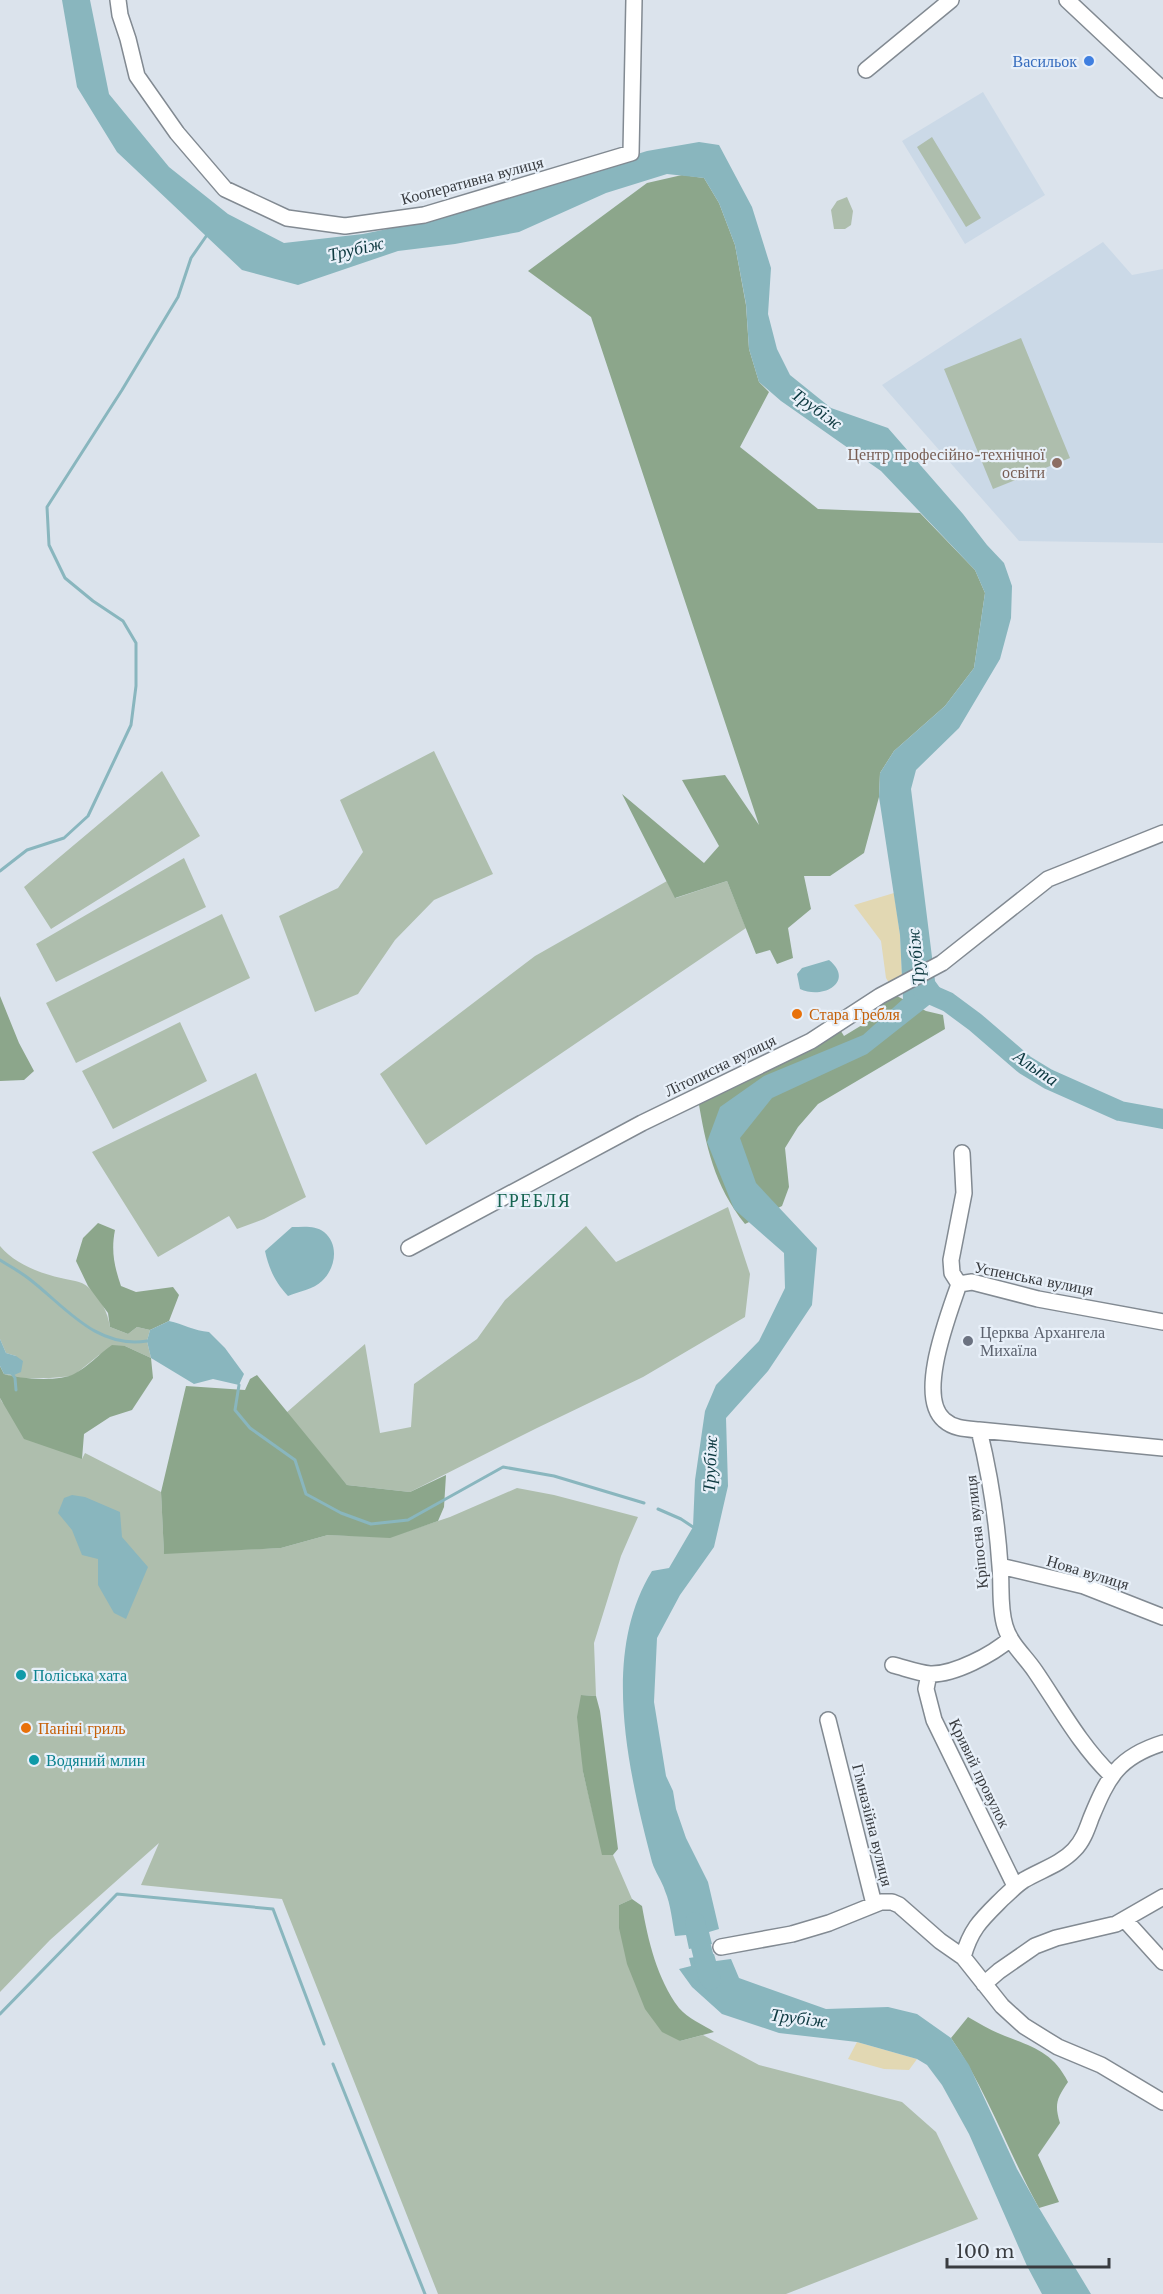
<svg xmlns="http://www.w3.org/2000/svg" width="1163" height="2294" font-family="'Libre Baskerville',serif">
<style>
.built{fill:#cbd9e7}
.green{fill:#aebead}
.forest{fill:#8ca68b}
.sand{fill:#e2d8b3}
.water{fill:#89b6be}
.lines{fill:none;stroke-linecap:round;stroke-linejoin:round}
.stream{stroke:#89b6be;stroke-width:3}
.river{stroke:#89b6be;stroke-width:20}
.minor-casing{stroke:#828a92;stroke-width:18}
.minor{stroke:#fff;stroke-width:15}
.shop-dot{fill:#3f7fe0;stroke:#e8f0f9;stroke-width:2}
.education-dot{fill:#8d6e63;stroke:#e8f0f9;stroke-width:2}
.food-dot{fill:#e8710a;stroke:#e8f0f9;stroke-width:2}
.worship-dot{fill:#6b7280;stroke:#e8f0f9;stroke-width:2}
.culture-dot{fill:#0f9aa8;stroke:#e8f0f9;stroke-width:2}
.labels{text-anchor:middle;stroke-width:4.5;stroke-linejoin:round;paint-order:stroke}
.shop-label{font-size:16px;fill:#366cbe;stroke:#e8f0f9;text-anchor:end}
.street-label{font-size:16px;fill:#393c40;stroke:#e8f0f9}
.education-label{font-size:16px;fill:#785e54;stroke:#e8f0f9;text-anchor:end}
.food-label{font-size:16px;fill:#c56008;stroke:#e8f0f9;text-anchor:start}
.worship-label{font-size:16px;fill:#5b616d;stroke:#e8f0f9;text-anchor:start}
.culture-label{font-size:16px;fill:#0d838f;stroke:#e8f0f9;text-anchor:start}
.water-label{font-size:18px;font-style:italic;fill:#0d3940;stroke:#e8f0f9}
.neighbourhood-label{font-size:18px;letter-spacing:1.5px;fill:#166450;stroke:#e8f0f9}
</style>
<rect width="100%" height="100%" fill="#dbe3ec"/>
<path class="built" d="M 983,92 L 1045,195 L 965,244 L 902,141 Z
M 1103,242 L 1132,275 L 1163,269 L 1163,543 L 1019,541 L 882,385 Z"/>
<path class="green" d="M 932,137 L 981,218 L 966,227 L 917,147 Z
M 847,197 L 853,211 L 851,225 L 845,229 L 834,229 L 831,210 L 837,201 Z
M 1021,338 L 1070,458 L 993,489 L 944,369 Z
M 434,751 L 493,874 L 434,900 L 395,940 L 358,994 L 315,1012 L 279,916 L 338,888 L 363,852 L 340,800 Z
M 162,771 L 200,836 L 51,929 L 24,887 Z
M 184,858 L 206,907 L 56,982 L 36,944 Z
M 667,881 L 676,898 L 727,881 L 746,928 L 426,1145 L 380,1074 L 535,956 Z
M 222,914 L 250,978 L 76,1063 L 46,1003 Z
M 180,1022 L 207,1081 L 113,1129 L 82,1071 Z
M 256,1073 L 306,1197 L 264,1219 L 237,1229 L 229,1216 L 158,1257 L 92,1152 Z
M 728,1207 L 750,1274 L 745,1317 L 643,1377 L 537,1428 L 410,1492 L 347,1485 L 286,1413 L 365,1344 L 380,1433 L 411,1427 L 414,1384 L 477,1339 L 505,1300 L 586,1226 L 616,1262 Z
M 0,1246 C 15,1264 39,1273 61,1278 C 69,1280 82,1281 88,1287 C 100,1296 108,1313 110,1327 L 128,1334 L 137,1327 L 150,1330 L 147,1341 L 151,1358 L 125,1346 L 99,1355 L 73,1376 L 50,1378 L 15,1378 L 4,1374 L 14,1375 L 16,1356 L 6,1353 L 0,1339 Z
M 0,1398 L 2,1402 L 82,1459 L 85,1453 L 161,1492 L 164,1553 L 281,1548 L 328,1535 L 390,1537 L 450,1517 L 517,1488 L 554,1495 L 638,1517 L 621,1556 L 594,1643 L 596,1696 L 581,1695 L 583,1772 L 603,1855 L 613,1855 L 632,1899 L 619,1905 L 680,2041 L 703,2035 L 759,2065 L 902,2102 L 936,2132 L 978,2219 L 786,2294 L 438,2294 L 282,1899 L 141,1885 L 159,1843 L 50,1940 L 0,1992 Z"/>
<path class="forest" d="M 682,175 L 704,178 L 719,203 L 735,245 L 746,305 L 749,349 L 759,382 L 769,392 L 740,447 L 818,509 L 920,513 L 975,570 L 985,593 L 974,668 L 945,706 L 894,751 L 880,773 L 879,797 L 864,853 L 830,876 L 804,876 L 811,909 L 788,928 L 793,958 L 777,964 L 770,950 L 756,954 L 727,881 L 675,898 L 622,794 L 704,863 L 719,846 L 682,780 L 725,775 L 759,825 L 591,317 L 528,271 L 647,183 Z
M 893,994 L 926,1011 L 943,1015 L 945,1029 L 818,1104 L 798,1127 L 785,1148 L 789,1187 L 782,1206 L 745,1224 C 714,1185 706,1146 698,1099 L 839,1028 L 844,1036 L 885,1011 L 880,1003 Z
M 0,996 L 19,1043 L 34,1071 L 24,1080 L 0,1081 Z
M 98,1223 L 115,1230 C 111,1250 114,1266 121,1286 L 136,1292 L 173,1287 L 179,1295 L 169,1321 L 150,1330 L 137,1327 L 128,1334 L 110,1327 L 108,1313 L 88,1286 L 76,1261 L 83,1238 Z
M 112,1345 L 125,1346 L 151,1358 L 153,1378 L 132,1410 L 110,1417 L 84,1434 L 82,1459 L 24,1439 L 0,1398 L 0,1366 L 4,1374 C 18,1379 60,1382 74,1374 C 88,1367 99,1354 112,1345 Z
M 257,1375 L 347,1485 L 410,1492 L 446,1475 L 444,1507 L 438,1521 L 390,1538 L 328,1535 L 281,1548 L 164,1554 L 161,1492 L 186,1386 L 245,1390 L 250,1379 Z
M 581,1695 L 596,1696 L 600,1711 L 618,1849 L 613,1855 L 602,1855 L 583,1772 L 577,1717 Z
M 632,1899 L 642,1906 C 648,1940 657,1979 679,2008 C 687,2018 704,2025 714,2032 L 680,2041 L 662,2032 L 645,2009 L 627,1964 L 619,1928 L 619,1905 Z
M 968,2017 C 980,2024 992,2031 1005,2036 C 1033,2047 1053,2052 1068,2082 C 1057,2098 1054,2104 1060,2123 L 1038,2155 L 1059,2202 L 1039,2208 C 1008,2152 987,2090 951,2038 Z"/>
<path class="sand" d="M 894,893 L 900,935 L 902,977 L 893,989 L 886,978 L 881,941 L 854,905 Z
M 857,2042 L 917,2059 L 909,2070 L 884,2069 L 848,2059 Z"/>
<path class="water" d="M 62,0 L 90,0 L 109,94 L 169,167 L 228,214 L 284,243 L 363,234 L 426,221 L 498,202 L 564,177 L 647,151 L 699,142 L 719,145 L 752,207 L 771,268 L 768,314 L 777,349 L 790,375 L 831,408 L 888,428 L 963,514 L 987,545 L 1004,563 L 1012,586 L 1011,618 L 1000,659 L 959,728 L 916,770 L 911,789 L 935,981 L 948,999 L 943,1003 L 933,1002 L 867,1054 L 772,1098 L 740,1138 L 756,1183 L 817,1248 L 812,1305 L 768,1371 L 726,1418 L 728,1486 L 714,1547 L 680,1595 L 657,1638 L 654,1702 L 666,1776 L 673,1791 L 676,1809 L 686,1838 L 708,1882 L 719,1929 L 709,1932 L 712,1944 L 689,1949 L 686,1935 L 675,1936 C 672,1921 671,1905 665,1891 C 662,1881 655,1872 652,1862 C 629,1773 600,1655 652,1571 L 669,1568 L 693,1527 L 695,1480 L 705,1411 L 716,1385 L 759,1341 L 785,1288 L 784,1253 L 734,1209 L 707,1142 L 720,1107 L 764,1076 L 863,1035 L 903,999 L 900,935 L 879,797 L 880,773 L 894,751 L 945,706 L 974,668 L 985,593 L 975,570 L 881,471 L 781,401 L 759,382 L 749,349 L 746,304 L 735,245 L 719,203 L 704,178 L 667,174 L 606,193 L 519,232 L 455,244 L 398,251 L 298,285 L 242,270 L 117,152 L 77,87 Z
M 829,960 C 855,981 824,1000 800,989 L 797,974 L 802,968 Z
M 292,1227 C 303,1227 315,1225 324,1232 C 340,1245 335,1269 322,1281 C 314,1289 298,1292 288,1296 C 275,1282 269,1269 265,1251 Z
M 169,1321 C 183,1324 194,1331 209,1332 L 225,1348 L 244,1374 L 239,1385 L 213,1379 L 194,1384 L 151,1358 L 147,1341 L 150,1330 Z
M 0,1339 L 6,1353 L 16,1356 L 23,1361 L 21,1372 L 14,1375 L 4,1374 L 0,1366 Z
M 72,1495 L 85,1497 L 120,1512 L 122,1537 L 148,1567 L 126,1619 L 114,1613 L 98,1585 L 98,1559 L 82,1555 L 72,1530 L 58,1513 L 64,1498 Z
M 714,1954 L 716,1961 L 731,1959 L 739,1978 L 826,2009 L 888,2007 L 917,2014 L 951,2038 L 969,2065 L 1017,2169 L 1039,2208 L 1091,2294 L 1042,2294 L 1027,2266 L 969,2134 L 942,2085 L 927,2065 L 917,2059 L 857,2042 L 779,2033 L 722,2014 L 692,1987 L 679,1969 L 691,1966 L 689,1958 Z"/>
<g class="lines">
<path class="stream" d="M 0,871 L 27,850 L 64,838 L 88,816 L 131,725 L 136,686 L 136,643 L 123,621 L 93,601 L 65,578 L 49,545 L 47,507 L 122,390 L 178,297 L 191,258 L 207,235
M 0,1260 C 9,1266 19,1271 28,1278 C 64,1305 95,1349 147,1341
M 11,1372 L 15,1378 L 16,1390
M 239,1385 L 235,1410 L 250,1428 L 295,1460 L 306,1494 L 341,1513 L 371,1524 L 408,1520 L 503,1467 L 554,1476 L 644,1503
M 658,1509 L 681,1519 L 693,1527
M 0,2014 L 117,1894 L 273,1909 L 324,2044
M 333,2064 L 425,2294"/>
<path class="river" d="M 923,991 L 948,1002 L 975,1022 L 1025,1065 L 1048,1079 L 1120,1111 L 1163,1119
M 695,1922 L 708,1975 L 711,1980"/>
<g class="minor-casing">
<path id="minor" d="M 118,0 L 120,15 L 128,39 L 137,76 L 177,133 L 225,189 L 287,218 L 345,226 L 424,215 L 631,153 L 634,0
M 1067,0 L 1163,90
M 866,70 L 951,0
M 962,1153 L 964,1193 L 951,1260 L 952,1273 L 959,1284 L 972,1282 L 1038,1299 L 1163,1322
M 409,1248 L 642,1123 L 811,1041 L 880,996 L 942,963 L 1048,879 L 1163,833
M 959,1284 C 949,1314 916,1396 944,1420 C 954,1429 967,1429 979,1430 L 1163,1448
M 979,1430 C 990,1475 997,1521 1000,1566 C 1002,1586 999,1607 1005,1626 C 1010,1644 1025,1656 1035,1671 C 1059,1706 1080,1745 1111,1775
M 1000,1566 L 1084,1586 L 1163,1617
M 893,1665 C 905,1668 918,1673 930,1674 C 954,1675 993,1654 1010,1639
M 929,1674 L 926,1689 L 934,1720 L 1015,1886
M 828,1720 L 874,1904
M 1125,1920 L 1163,1962
M 721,1947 L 792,1934 L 829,1923 L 881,1902 L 892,1902 L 899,1905 L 940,1941 L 963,1957 L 1002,2006 L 1024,2026 L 1058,2047 L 1101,2065 L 1163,2102
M 963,1957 C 971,1928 982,1919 1003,1898 C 1010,1892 1016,1885 1024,1880 C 1041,1870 1061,1864 1074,1850 C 1083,1841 1087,1829 1091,1818 C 1108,1777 1118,1757 1163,1743
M 984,1984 L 999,1971 L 1035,1946 L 1056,1938 L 1116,1924 L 1163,1897"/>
</g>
<use href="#minor" class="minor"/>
</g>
<circle class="shop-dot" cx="1089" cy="61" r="6"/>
<circle class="education-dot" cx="1057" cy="463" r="6"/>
<g class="food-dot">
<circle cx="797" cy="1014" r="6"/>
<circle cx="26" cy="1728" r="6"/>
</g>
<circle class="worship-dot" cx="968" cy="1341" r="6"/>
<g class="culture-dot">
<circle cx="21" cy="1675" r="6"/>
<circle cx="34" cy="1760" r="6"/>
</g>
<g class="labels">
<g class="shop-label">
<text x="1077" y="67">Васильок</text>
</g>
<g class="street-label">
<text transform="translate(472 180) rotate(-15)" y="6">Кооперативна вулиця</text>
<text transform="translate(720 1065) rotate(-26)" y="6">Літописна вулиця</text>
<text transform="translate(1034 1278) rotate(11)" y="6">Успенська вулиця</text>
<text transform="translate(976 1532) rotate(-96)" y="6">Кріпосна вулиця</text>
<text transform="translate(1088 1572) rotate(17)" y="6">Нова вулиця</text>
<text transform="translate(980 1773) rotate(64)" y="6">Кривий провулок</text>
<text transform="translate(873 1825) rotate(76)" y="6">Гімназійна вулиця</text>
</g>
<g class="education-label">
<text x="1045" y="460">Центр професійно-технічної<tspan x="1045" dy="18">освіти</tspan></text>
</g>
<g class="food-label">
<text x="809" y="1020">Стара Гребля</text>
<text x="38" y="1734">Паніні гриль</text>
</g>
<g class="worship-label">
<text x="980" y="1338">Церква Архангела<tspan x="980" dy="18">Михаїла</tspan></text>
</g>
<g class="culture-label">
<text x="33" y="1681">Поліська хата</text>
<text x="46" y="1766">Водяний млин</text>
</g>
<g class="water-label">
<text transform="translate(356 249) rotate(-13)" y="6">Трубіж</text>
<text transform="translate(817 409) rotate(36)" y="6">Трубіж</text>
<text transform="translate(916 957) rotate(-96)" y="6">Трубіж</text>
<text transform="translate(1036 1068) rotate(34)" y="6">Альта</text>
<text transform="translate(710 1464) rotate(-88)" y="6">Трубіж</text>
<text transform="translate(799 2018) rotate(7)" y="6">Трубіж</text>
</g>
<g class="neighbourhood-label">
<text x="534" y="1207">ГРЕБЛЯ</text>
</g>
</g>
<path d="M947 2258v9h162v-9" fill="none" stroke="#393c40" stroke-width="3"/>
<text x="956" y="2258" font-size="18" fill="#393c40" stroke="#e8f0f9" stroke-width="4.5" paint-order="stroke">100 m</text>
</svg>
